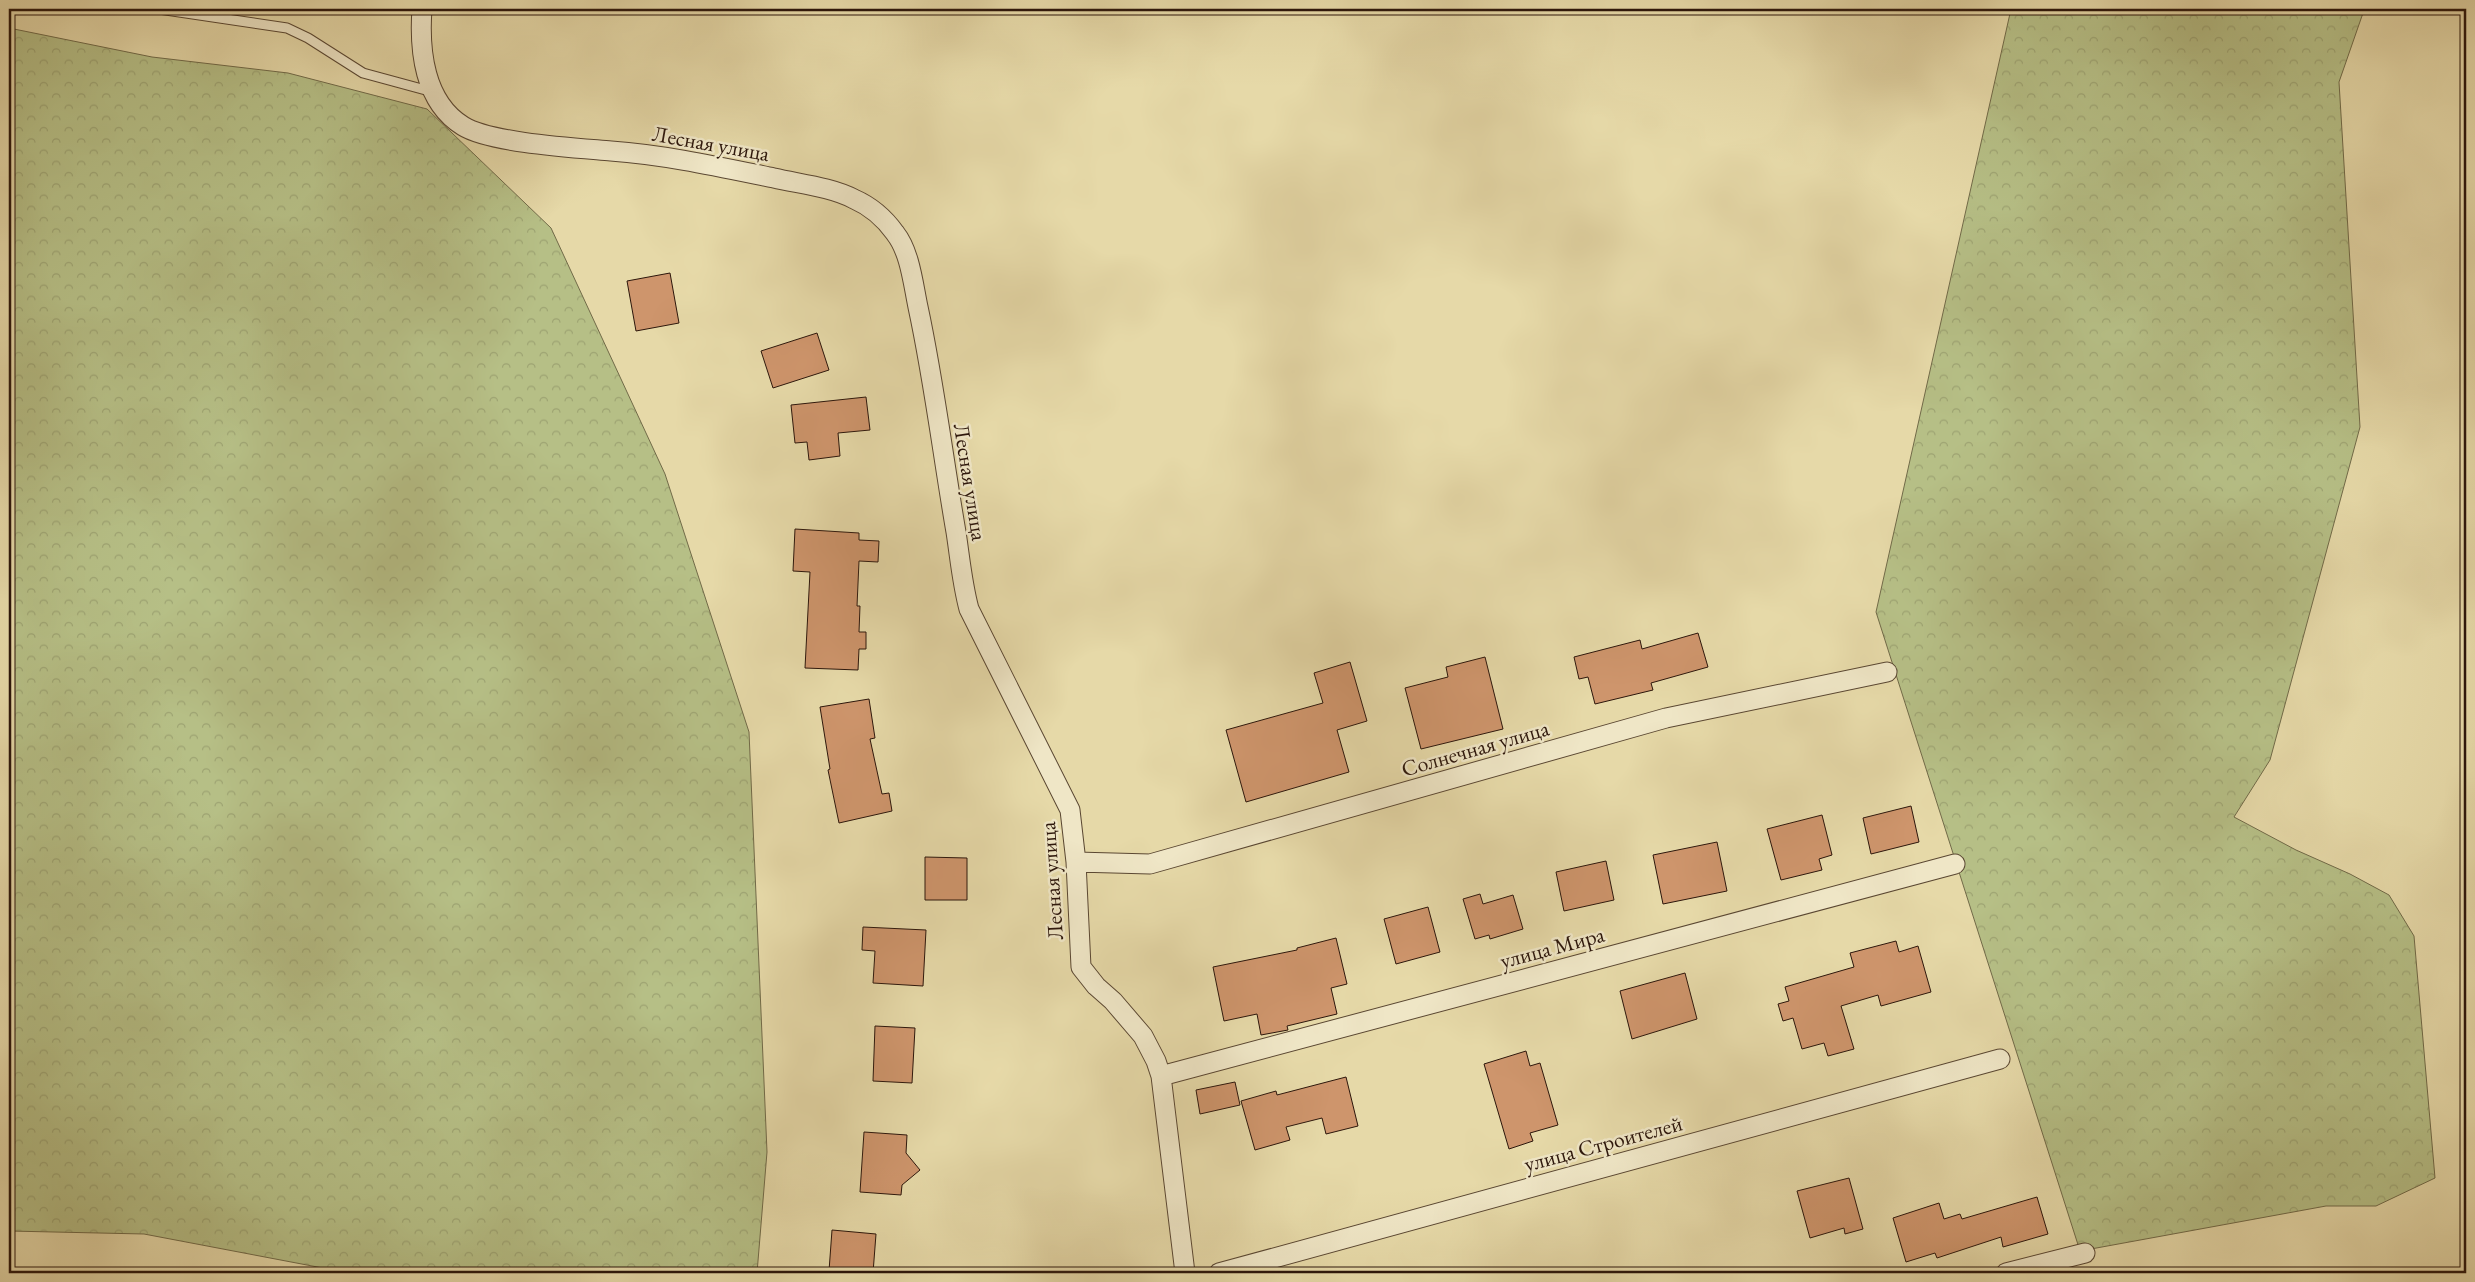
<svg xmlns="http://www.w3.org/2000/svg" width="2475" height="1282" font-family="'EB Garamond',serif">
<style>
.forest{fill:url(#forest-crowns);stroke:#716a48}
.building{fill:#ce956c;stroke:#2c160b}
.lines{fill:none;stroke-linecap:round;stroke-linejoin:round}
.service-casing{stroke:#5a4732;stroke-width:11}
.minor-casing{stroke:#5a4732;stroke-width:21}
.service{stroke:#efe6c6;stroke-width:9}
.minor{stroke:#efe6c6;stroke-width:19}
.labels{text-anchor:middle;stroke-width:5;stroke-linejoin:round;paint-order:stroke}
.street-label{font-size:22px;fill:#2c160b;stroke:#efe6c6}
</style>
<defs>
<pattern id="forest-crowns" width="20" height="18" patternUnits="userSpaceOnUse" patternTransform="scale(1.25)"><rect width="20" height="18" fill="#b6bf86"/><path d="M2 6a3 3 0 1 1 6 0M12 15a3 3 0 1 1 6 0" fill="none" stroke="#9da372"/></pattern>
</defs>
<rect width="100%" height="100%" fill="#e6d9a8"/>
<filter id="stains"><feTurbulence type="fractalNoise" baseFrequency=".004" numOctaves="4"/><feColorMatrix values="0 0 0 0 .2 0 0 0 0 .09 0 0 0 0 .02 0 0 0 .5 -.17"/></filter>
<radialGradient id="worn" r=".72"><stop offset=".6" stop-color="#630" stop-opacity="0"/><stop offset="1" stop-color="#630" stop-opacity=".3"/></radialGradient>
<path class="forest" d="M 2011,9 L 2361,9 L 2363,13 L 2339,82 L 2360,427 L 2270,760 L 2234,817 L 2296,850 L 2350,874 L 2389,895 L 2414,936 L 2435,1178 L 2376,1206 L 2326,1206 L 2080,1251 L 1876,612 Z
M 9,28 L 152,57 L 288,73 L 427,109 L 551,228 L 665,474 L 749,732 L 767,1152 L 757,1273 L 349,1273 L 144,1234 L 9,1231 Z"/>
<path class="building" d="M 670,273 L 679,323 L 636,331 L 627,281 Z
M 817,333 L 829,370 L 773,388 L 761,351 Z
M 866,397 L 870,430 L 838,433 L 840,456 L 809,460 L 807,442 L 795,443 L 791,405 Z
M 795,529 L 859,533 L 859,540 L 879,541 L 878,562 L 859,561 L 857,606 L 860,606 L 859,632 L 866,632 L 866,649 L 859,649 L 858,670 L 805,668 L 810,572 L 793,571 Z
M 1698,633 L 1708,667 L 1651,683 L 1653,690 L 1595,704 L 1588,677 L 1579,679 L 1574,657 L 1640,640 L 1642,649 Z
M 1485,657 L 1503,729 L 1421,749 L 1405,688 L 1448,677 L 1446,667 Z
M 1350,662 L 1367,721 L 1337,730 L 1349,772 L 1246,802 L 1226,730 L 1323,703 L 1314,673 Z
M 869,699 L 875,738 L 870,739 L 882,794 L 889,793 L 892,811 L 839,823 L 828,770 L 830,769 L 820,707 Z
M 1911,806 L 1919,842 L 1871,854 L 1863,818 Z
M 1822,815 L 1832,855 L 1819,859 L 1822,870 L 1781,880 L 1767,829 Z
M 1717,842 L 1727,891 L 1663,904 L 1653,855 Z
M 925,857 L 967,858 L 967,900 L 925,900 Z
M 1606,861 L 1614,900 L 1564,911 L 1556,872 Z
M 1480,894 L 1483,904 L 1513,895 L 1523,929 L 1490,939 L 1489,935 L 1475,939 L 1463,899 Z
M 1428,907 L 1440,952 L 1396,964 L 1384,919 Z
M 863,927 L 926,930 L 923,986 L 873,983 L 875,951 L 862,950 Z
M 1336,938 L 1347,984 L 1331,988 L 1337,1014 L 1287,1026 L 1288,1030 L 1261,1035 L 1257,1014 L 1224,1021 L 1213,967 L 1297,950 L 1297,948 Z
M 1896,941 L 1899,952 L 1918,946 L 1931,992 L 1881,1006 L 1878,995 L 1841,1006 L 1854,1049 L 1828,1056 L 1824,1043 L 1802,1049 L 1793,1018 L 1783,1021 L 1778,1004 L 1789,1001 L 1785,987 L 1854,967 L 1850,953 Z
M 1685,973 L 1697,1019 L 1632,1039 L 1620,991 Z
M 875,1026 L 915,1028 L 912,1083 L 873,1081 Z
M 1526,1051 L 1530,1066 L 1540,1063 L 1558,1125 L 1530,1133 L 1533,1141 L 1509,1149 L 1484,1064 Z
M 1346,1077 L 1358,1126 L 1326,1134 L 1322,1118 L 1286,1127 L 1290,1140 L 1255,1150 L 1241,1101 L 1276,1091 L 1277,1095 Z
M 1235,1082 L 1240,1105 L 1200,1114 L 1196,1090 Z
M 864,1132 L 907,1135 L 906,1153 L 920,1170 L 902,1185 L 901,1195 L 860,1192 Z
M 1849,1178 L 1863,1229 L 1845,1234 L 1844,1228 L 1810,1238 L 1797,1191 Z
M 2037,1197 L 2048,1234 L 2003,1247 L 2001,1237 L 1937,1258 L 1935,1253 L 1906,1262 L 1893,1218 L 1939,1203 L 1944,1219 L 1960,1214 L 1962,1219 Z
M 832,1230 L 876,1234 L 873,1273 L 829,1271 Z"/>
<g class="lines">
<g class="service-casing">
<path id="service" d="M 159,9 L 287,28 L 308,38 L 363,73 L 433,92"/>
</g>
<g class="minor-casing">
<path id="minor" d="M 422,9 C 419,50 424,102 463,126 C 490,143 577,148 611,151 C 666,155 720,167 774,178 C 800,184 831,187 854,199 C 870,206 885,219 895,233 C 910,252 913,283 918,307 C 934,381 943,457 956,532 C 960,558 962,583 969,609 L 1070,810 L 1076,862 L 1081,967 L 1096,986 L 1113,1001 L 1143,1036 L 1156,1061 L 1161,1076 L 1185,1273
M 1076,862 L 1150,864 L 1666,718 L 1887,672
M 1161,1076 L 1955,864
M 1219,1273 L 2000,1059
M 2006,1273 L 2085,1253"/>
</g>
<use href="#service" class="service"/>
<use href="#minor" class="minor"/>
</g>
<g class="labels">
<g class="street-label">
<text transform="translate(711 143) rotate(10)" y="8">Лесная улица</text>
<text transform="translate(971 482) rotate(81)" y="8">Лесная улица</text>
<text transform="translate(1475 748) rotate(-16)" y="8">Солнечная улица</text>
<text transform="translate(1051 881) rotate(-94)" y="8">Лесная улица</text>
<text transform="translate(1552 947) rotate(-15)" y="8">улица Мира</text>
<text transform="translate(1603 1143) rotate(-15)" y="8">улица Строителей</text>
</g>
</g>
<rect width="2475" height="1282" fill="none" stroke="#e6d9a8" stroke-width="30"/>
<rect x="10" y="10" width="2455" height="1262" fill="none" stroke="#2c160b" stroke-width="2.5"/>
<rect x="15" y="15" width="2445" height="1252" fill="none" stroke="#2c160b"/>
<rect width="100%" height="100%" filter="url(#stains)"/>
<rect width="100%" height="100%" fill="url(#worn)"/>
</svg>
